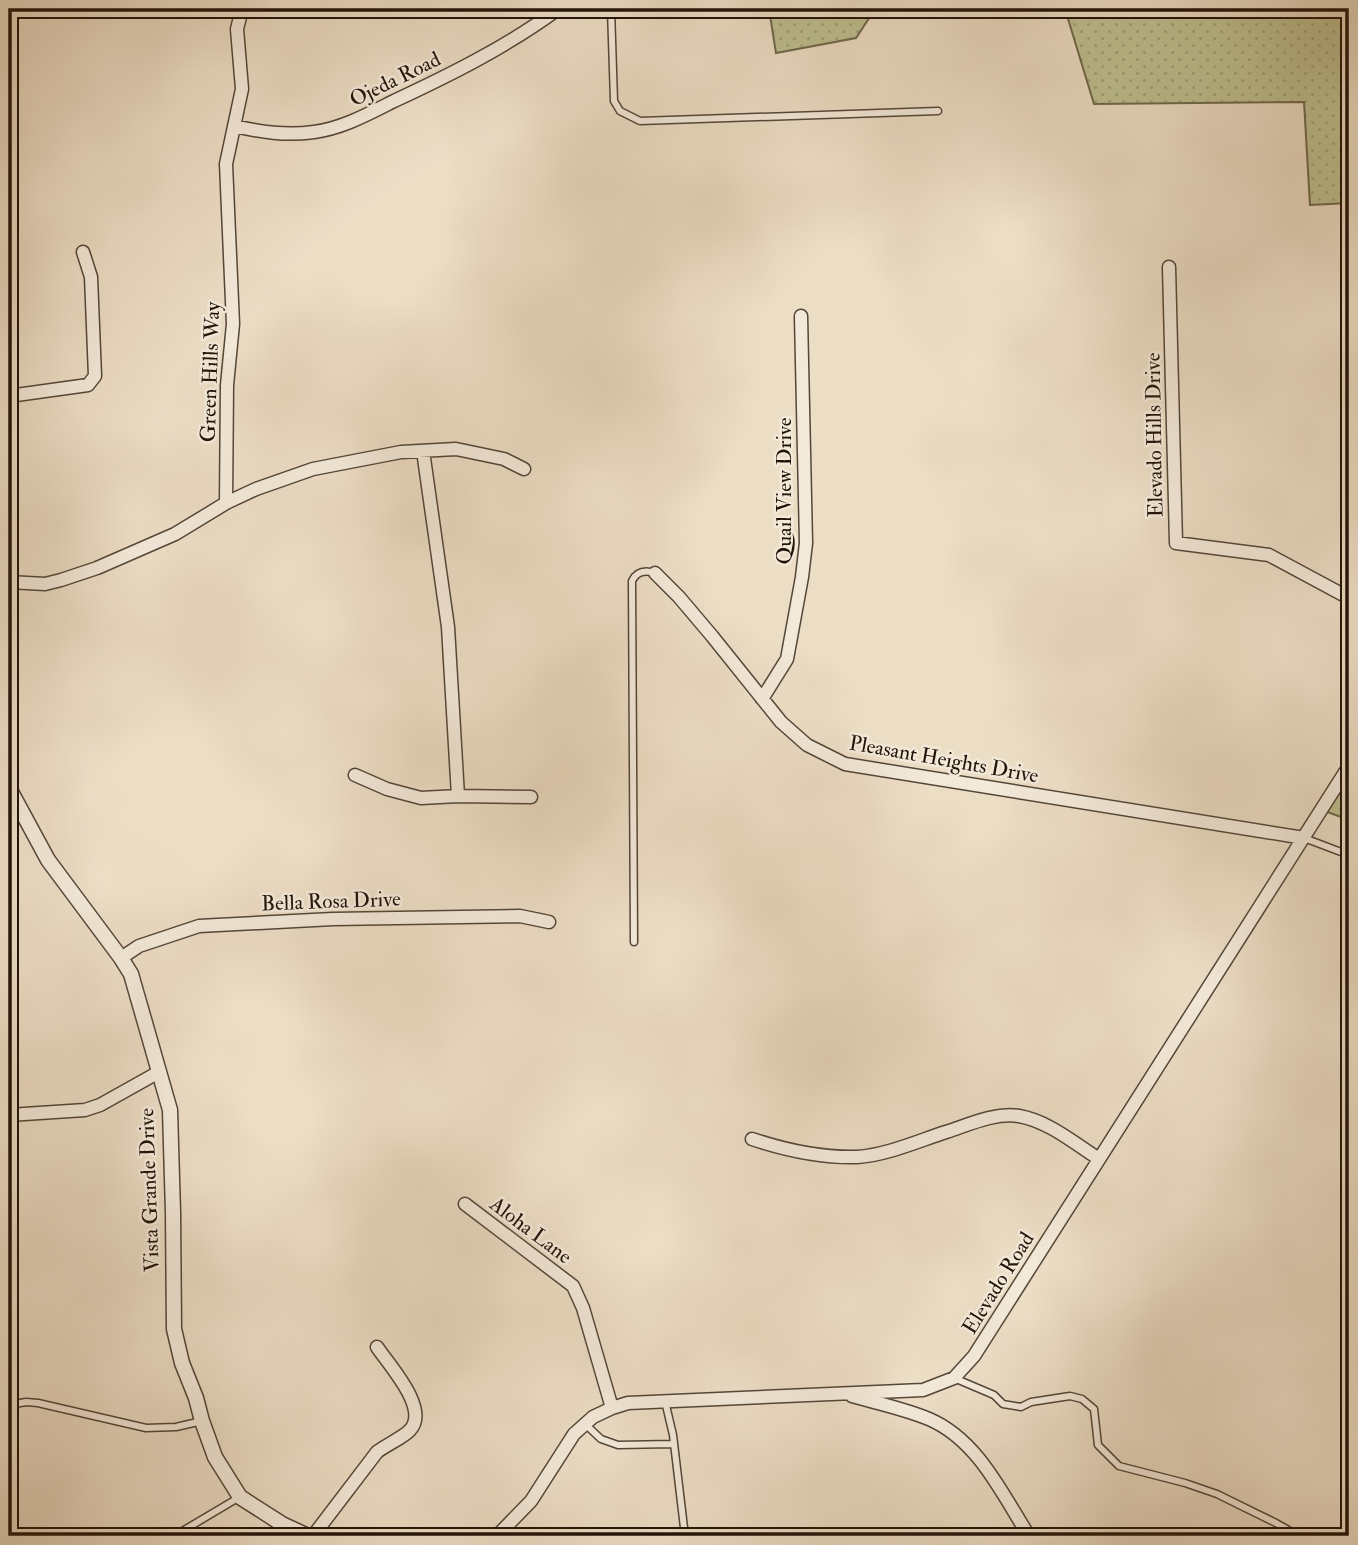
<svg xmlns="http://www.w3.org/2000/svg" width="1358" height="1545" font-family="'IM FELL Double Pica',serif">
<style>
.grass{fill:url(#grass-dots);stroke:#70694c;stroke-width:2}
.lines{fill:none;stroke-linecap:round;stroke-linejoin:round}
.service-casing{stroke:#544638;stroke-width:9}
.minor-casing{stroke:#544638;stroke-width:15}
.tertiary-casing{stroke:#544638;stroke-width:17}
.service{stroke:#f3e9d9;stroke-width:6}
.minor{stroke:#f3e9d9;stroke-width:12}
.tertiary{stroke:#f3e9d9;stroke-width:14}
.labels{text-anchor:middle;stroke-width:5;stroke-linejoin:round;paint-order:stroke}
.street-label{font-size:21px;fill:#221309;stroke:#f3e9d9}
</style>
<defs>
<pattern id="grass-dots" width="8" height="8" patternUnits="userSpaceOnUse" patternTransform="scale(1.75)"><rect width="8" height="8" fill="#bebf90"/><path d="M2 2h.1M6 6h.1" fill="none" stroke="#a3a37b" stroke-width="1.8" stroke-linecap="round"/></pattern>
</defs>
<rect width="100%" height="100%" fill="#ecddc5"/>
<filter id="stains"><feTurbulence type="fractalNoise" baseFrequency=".00286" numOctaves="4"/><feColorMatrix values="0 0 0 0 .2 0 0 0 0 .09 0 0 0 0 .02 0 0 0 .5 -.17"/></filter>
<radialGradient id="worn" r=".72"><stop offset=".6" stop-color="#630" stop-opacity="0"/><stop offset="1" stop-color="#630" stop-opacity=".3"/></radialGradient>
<path class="grass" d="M 769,9 L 875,9 L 856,38 L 776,53 Z
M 1065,9 L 1349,9 L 1349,203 L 1310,205 L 1304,102 L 1094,104 Z
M 1349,771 L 1349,820 L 1322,810 Z"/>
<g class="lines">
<g class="service-casing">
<path id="service" d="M 611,9 L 614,101 L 620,111 L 640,121 L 938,111
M 1304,838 L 1349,855
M 634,942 L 632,581 C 637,571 645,570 655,573
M 954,1378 L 994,1395 L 1003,1404 L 1021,1407 L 1031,1402 L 1070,1396 L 1082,1399 L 1094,1409 L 1098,1445 L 1119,1466 L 1185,1483 L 1217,1494 L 1276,1523 L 1299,1536
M 665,1401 L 673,1435 L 685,1536
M 9,1405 L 26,1402 L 38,1403 L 146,1428 L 176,1427 L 202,1421
M 585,1424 L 601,1439 L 618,1445 L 673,1444
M 174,1536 L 238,1498"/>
</g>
<g class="minor-casing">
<path id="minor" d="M 234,126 C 261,132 286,136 314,132 C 343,128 368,114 394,101 C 450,75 508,46 558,9
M 1169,267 L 1176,543 L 1269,555 L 1349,598
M 9,396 L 88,385 L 95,376 L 91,277 L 83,252
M 9,449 L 11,464 L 9,506
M 423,451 L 448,627 L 458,796 L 531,797
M 226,503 L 227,385 L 233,324 L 226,164 L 242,89 L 237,29 L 242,9
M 655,573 L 679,597 L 712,636 L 781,722 L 807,745 L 845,764 L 1304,838
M 9,582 L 45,584 L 61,580 L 97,568 L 175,534 L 226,503 L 256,489 L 313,469 L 401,452 L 456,449 L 504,459 L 524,469
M 762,699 L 787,659 L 802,577 L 806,543 L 801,316
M 355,775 L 387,789 L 421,798 L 458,796
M 121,958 L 139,946 L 199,926 L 333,919 L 520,916 L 549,922
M 9,1115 L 85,1110 L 100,1105 L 159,1072
M 752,1139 C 785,1150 822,1158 857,1157 C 887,1155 918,1141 946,1132 C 968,1125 995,1112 1019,1116 C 1048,1121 1074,1143 1099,1159
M 465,1204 L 573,1286 L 583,1308 L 612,1408
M 852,1396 C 877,1403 905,1409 929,1419 C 978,1440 1002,1494 1029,1536
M 313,1536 L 377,1452 C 386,1445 404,1437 410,1430 C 430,1409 389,1365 377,1347
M 497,1536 L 531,1501 L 574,1434 L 593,1417 L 612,1408 L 628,1403 L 923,1390 L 954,1378 L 974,1356 L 1349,766"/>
</g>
<g class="tertiary-casing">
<path id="tertiary" d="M 9,788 L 48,860 L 121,958 L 131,974 L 170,1110 L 173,1213 L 174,1329 L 182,1363 L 196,1398 L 202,1421 L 215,1457 L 240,1497 L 282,1524 L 308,1536"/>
</g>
<use href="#service" class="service"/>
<use href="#minor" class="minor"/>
<use href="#tertiary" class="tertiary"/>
</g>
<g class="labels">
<g class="street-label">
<text transform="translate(395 79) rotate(-26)" y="7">Ojeda Road</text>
<text transform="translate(210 372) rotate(-88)" y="7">Green Hills Way</text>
<text transform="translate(1154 435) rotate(-91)" y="7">Elevado Hills Drive</text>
<text transform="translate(784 491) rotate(-90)" y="7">Quail View Drive</text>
<text transform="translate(944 759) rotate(10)" y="7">Pleasant Heights Drive</text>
<text transform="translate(331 901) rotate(-2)" y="7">Bella Rosa Drive</text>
<text transform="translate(149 1190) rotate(-92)" y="7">Vista Grande Drive</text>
<text transform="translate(531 1230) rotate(37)" y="7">Aloha Lane</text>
<text transform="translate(998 1283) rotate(-58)" y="7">Elevado Road</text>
</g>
</g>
<rect width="1358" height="1545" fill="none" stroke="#ecddc5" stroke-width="35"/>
<rect x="10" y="10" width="1337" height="1524" fill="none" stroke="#221309" stroke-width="3.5"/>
<rect x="18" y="18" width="1323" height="1510" fill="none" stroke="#221309" stroke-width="2"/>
<rect width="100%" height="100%" filter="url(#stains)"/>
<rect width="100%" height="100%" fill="url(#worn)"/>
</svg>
